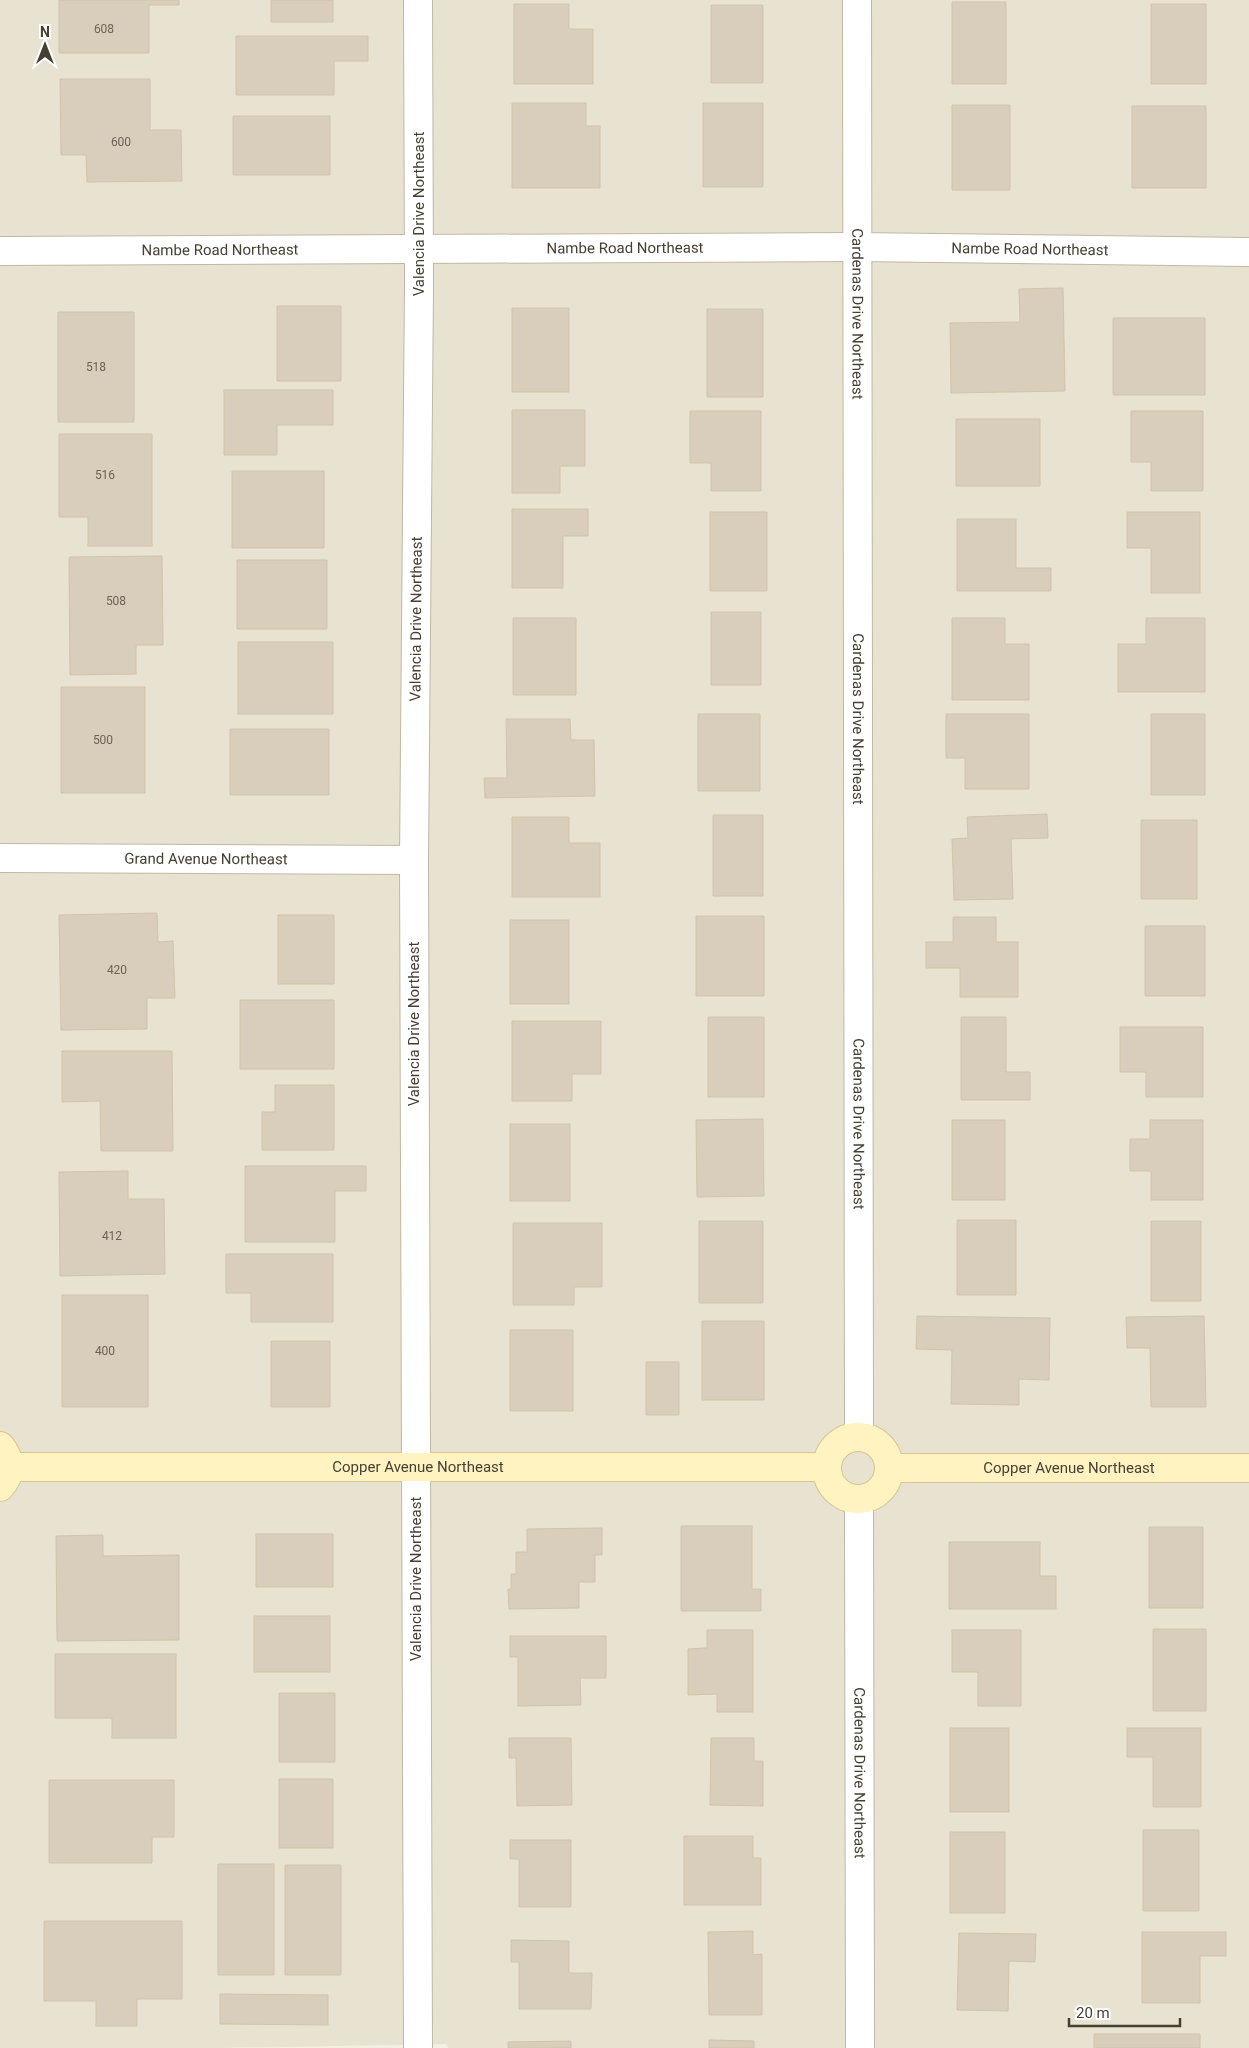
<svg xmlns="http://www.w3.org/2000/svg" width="1249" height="2048" font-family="Roboto,sans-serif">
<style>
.residential{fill:#e8e2d1}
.building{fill:#d9cebb;stroke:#d2c4aa}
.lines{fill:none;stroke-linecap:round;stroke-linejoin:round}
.street-casing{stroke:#c0b8a5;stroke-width:30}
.secondary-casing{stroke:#d8c78e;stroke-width:30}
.street{stroke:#fff;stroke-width:28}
.secondary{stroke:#fff3c2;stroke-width:28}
.labels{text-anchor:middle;stroke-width:4;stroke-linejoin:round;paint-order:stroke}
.number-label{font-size:12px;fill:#6b6355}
.street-label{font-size:15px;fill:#463f33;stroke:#fff}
</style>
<rect width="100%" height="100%" fill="#f4efe3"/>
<path class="residential" d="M 0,0 L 1249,0 L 1249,2048 L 448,2048 L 447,2044 L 219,2048 L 0,2048 Z"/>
<path class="building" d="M 59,0 L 179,0 L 179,5 L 149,5 L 149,53 L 59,53 Z
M 271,0 L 333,0 L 333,22 L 271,22 Z
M 952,2 L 1006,2 L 1006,84 L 952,84 Z
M 514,4 L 569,4 L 569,29 L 593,29 L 593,84 L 514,84 Z
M 1151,4 L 1206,4 L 1206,84 L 1151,84 Z
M 711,5 L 763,5 L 763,83 L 711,83 Z
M 236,36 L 368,36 L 368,61 L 334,61 L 334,95 L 236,95 Z
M 60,79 L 150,79 L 150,130 L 181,130 L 182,181 L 87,182 L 86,155 L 61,155 Z
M 512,103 L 586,103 L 586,126 L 600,126 L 600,188 L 512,188 Z
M 703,103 L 763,103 L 763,187 L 703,187 Z
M 952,105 L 1010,105 L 1010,190 L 952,190 Z
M 1132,106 L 1206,106 L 1206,188 L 1132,188 Z
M 233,116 L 330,116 L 330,175 L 233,175 Z
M 1063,288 L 1065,391 L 951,393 L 950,323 L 1020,322 L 1019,289 Z
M 277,306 L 341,306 L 341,381 L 277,381 Z
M 512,308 L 569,308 L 569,392 L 512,392 Z
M 707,309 L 763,309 L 763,397 L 707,397 Z
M 58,312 L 134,312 L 134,422 L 58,422 Z
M 1113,318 L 1205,318 L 1205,395 L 1113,395 Z
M 224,390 L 333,390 L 333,425 L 277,425 L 277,455 L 224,455 Z
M 512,410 L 585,410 L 585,466 L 560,466 L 560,493 L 512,493 Z
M 690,411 L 761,411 L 761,491 L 711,491 L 711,463 L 690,463 Z
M 1131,411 L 1203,411 L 1203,491 L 1151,491 L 1151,462 L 1131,462 Z
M 956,419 L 1040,419 L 1040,486 L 956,486 Z
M 59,434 L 152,434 L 152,546 L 88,546 L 88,517 L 59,517 Z
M 232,471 L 324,471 L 324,548 L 232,548 Z
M 512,509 L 588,509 L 588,536 L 563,536 L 563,588 L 512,588 Z
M 710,512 L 767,512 L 767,591 L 710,591 Z
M 1127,512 L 1200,512 L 1200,593 L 1151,593 L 1151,548 L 1127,548 Z
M 957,519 L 1016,519 L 1016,568 L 1051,568 L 1051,591 L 957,591 Z
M 162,556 L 163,645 L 136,645 L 136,674 L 70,675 L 69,557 Z
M 237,560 L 327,560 L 327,629 L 237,629 Z
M 711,612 L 761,612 L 761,685 L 711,685 Z
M 513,618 L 576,618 L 576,695 L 513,695 Z
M 952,618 L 1005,618 L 1005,644 L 1029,644 L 1029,700 L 952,700 Z
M 1146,618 L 1205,618 L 1205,692 L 1118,692 L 1118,644 L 1146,644 Z
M 238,642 L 333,642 L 333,714 L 238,714 Z
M 61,687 L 145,687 L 145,793 L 61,793 Z
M 698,714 L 760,714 L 760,791 L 698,791 Z
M 946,714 L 1029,714 L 1029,789 L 965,789 L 965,758 L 946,758 Z
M 1151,714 L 1205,714 L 1205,795 L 1151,795 Z
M 506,719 L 570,719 L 571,740 L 594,740 L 595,796 L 485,798 L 484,778 L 507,778 Z
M 230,729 L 329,729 L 329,795 L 230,795 Z
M 1047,814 L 1048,838 L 1011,839 L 1013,899 L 954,900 L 952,839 L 968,838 L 967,817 Z
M 713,815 L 763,815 L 763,896 L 713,896 Z
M 512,817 L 569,817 L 569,843 L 600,843 L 600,897 L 512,897 Z
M 1141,820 L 1197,820 L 1197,899 L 1141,899 Z
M 157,913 L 158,942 L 173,941 L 175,998 L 147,998 L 147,1029 L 61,1030 L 59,915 Z
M 278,915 L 334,915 L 334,984 L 278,984 Z
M 696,916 L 764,916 L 764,996 L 696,996 Z
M 953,917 L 996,917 L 996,942 L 1018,942 L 1018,997 L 960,997 L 960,968 L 926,968 L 926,942 L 953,942 Z
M 510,920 L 569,920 L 569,1004 L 510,1004 Z
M 1145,926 L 1205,926 L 1205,996 L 1145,996 Z
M 240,1000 L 334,1000 L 334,1069 L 240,1069 Z
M 708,1017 L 764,1017 L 764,1097 L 708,1097 Z
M 961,1017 L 1006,1017 L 1006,1072 L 1030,1072 L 1030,1100 L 961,1100 Z
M 512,1021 L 601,1021 L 601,1074 L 572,1074 L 572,1101 L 512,1101 Z
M 1120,1027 L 1203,1027 L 1203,1097 L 1146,1097 L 1146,1072 L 1120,1072 Z
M 62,1051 L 172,1051 L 173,1151 L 101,1151 L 100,1101 L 62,1102 Z
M 275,1085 L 334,1085 L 334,1150 L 262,1150 L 262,1112 L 275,1112 Z
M 763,1119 L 764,1196 L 697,1197 L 696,1120 Z
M 952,1120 L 1005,1120 L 1005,1200 L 952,1200 Z
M 1150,1120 L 1203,1120 L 1203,1200 L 1151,1200 L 1151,1171 L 1130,1171 L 1130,1139 L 1150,1139 Z
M 510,1124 L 570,1124 L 570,1201 L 510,1201 Z
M 245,1166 L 366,1166 L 366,1191 L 335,1191 L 335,1242 L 245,1242 Z
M 128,1171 L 128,1199 L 164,1199 L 165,1274 L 60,1276 L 59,1172 Z
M 957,1220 L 1016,1220 L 1016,1295 L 957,1295 Z
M 699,1221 L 763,1221 L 763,1303 L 699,1303 Z
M 1151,1221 L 1201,1221 L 1201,1301 L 1151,1301 Z
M 513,1223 L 602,1223 L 602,1287 L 574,1287 L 574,1305 L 513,1305 Z
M 226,1254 L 333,1254 L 333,1322 L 251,1322 L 251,1293 L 226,1293 Z
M 62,1295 L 148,1295 L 148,1407 L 62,1407 Z
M 917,1316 L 1050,1318 L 1049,1380 L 1019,1379 L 1019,1405 L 951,1404 L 952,1350 L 916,1349 Z
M 1204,1316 L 1206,1407 L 1151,1407 L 1150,1348 L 1127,1348 L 1126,1317 Z
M 702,1321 L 764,1321 L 764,1400 L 702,1400 Z
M 510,1330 L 573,1330 L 573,1411 L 510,1411 Z
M 271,1341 L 330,1341 L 330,1407 L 271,1407 Z
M 646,1362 L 679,1362 L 679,1415 L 646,1415 Z
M 681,1526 L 752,1526 L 752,1589 L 761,1589 L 761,1611 L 681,1611 Z
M 1149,1527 L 1203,1527 L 1203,1608 L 1149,1608 Z
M 602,1528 L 602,1555 L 595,1555 L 595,1582 L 579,1582 L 579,1608 L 509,1609 L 508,1589 L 511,1589 L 511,1574 L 516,1574 L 516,1552 L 527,1552 L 527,1529 Z
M 256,1534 L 333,1534 L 333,1587 L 256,1587 Z
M 103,1535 L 103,1556 L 179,1555 L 179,1640 L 57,1641 L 56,1536 Z
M 949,1542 L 1040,1542 L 1040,1576 L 1056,1576 L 1056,1609 L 949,1609 Z
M 254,1616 L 330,1616 L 330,1672 L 254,1672 Z
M 1153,1629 L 1206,1629 L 1206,1711 L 1153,1711 Z
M 707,1630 L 753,1630 L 753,1712 L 717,1712 L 717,1694 L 688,1695 L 688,1649 L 707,1648 Z
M 952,1630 L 1021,1630 L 1021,1706 L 978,1706 L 978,1672 L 952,1672 Z
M 510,1636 L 606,1636 L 606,1678 L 580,1678 L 581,1705 L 518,1706 L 518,1657 L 510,1657 Z
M 55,1654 L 176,1654 L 176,1738 L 112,1738 L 112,1718 L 55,1718 Z
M 279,1693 L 335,1693 L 335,1762 L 279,1762 Z
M 950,1728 L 1009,1728 L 1009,1812 L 950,1812 Z
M 1127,1728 L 1201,1728 L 1201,1807 L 1153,1807 L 1153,1757 L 1127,1757 Z
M 509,1738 L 571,1738 L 572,1805 L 517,1806 L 516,1758 L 509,1758 Z
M 711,1738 L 754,1738 L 754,1761 L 763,1761 L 763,1806 L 710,1805 Z
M 279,1779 L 333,1779 L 333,1848 L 279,1848 Z
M 49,1780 L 174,1780 L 174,1837 L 152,1837 L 152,1863 L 49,1863 Z
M 1143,1830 L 1199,1830 L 1199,1911 L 1143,1911 Z
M 950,1832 L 1005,1832 L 1005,1913 L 950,1913 Z
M 684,1836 L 753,1836 L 753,1858 L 761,1858 L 761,1905 L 684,1905 Z
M 510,1840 L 571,1840 L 571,1907 L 519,1907 L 519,1859 L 510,1859 Z
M 218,1864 L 274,1864 L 274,1975 L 218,1975 Z
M 285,1865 L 341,1865 L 341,1975 L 285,1975 Z
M 44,1921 L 182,1921 L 182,1999 L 137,1999 L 137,2026 L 96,2026 L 96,2001 L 44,2001 Z
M 753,1931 L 753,1955 L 762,1954 L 762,2015 L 709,2015 L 708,1932 Z
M 1142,1932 L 1226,1932 L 1226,1956 L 1200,1956 L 1200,2003 L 1142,2003 Z
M 959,1933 L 1036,1934 L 1035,1962 L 1009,1961 L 1008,2011 L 957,2010 Z
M 511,1940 L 569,1941 L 569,1973 L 592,1973 L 591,2009 L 519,2009 L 519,1962 L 511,1962 Z
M 220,1994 L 328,1995 L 328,2025 L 220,2024 Z
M 1094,2034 L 1200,2034 L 1200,2048 L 1094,2048 Z
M 709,2040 L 754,2041 L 754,2048 L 709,2048 Z
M 571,2041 L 571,2048 L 508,2048 L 508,2042 Z"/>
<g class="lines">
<g class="street-casing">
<g id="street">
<path id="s1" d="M 857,0 L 859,1436"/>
<path id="s2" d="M 0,251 L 857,247 L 1249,252"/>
<path id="s3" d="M 0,858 L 414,860"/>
<path id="s4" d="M 859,1499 L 860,2048"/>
<path id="s5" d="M 418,2048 L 414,860 L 419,285 L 418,0"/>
</g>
</g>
<g class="secondary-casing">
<g id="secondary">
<circle cx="858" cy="1468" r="31"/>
<path d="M 0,1446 C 11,1458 12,1475 0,1487"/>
<path id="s6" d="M 9,1467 L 827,1467"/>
<path id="s7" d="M 890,1468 L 1249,1468"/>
</g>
</g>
<use href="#street" class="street"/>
<use href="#secondary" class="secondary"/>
</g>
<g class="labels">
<g class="number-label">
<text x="104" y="33">608</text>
<text x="121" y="146">600</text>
<text x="96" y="371">518</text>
<text x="105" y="479">516</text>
<text x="116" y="605">508</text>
<text x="103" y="744">500</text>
<text x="117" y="974">420</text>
<text x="112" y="1240">412</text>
<text x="105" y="1355">400</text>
</g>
<g class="street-label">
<text transform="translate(419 214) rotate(-90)" y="5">Valencia Drive Northeast</text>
<text dy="5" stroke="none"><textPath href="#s2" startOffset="625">Nambe Road Northeast</textPath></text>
<text dy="5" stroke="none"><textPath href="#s2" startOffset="1030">Nambe Road Northeast</textPath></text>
<text dy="5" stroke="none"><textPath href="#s2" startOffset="220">Nambe Road Northeast</textPath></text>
<text dy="5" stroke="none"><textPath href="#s1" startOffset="314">Cardenas Drive Northeast</textPath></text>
<text dy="5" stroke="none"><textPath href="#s5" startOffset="1429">Valencia Drive Northeast</textPath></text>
<text dy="5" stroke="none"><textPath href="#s1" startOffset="719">Cardenas Drive Northeast</textPath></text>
<text dy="5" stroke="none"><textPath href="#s3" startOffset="206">Grand Avenue Northeast</textPath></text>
<text transform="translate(414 1024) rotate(-90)" y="5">Valencia Drive Northeast</text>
<text dy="5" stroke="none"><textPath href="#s1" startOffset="1124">Cardenas Drive Northeast</textPath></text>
<text dy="5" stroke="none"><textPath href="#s6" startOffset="409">Copper Avenue Northeast</textPath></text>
<text dy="5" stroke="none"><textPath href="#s7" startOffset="179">Copper Avenue Northeast</textPath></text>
<text transform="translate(416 1579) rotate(-90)" y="5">Valencia Drive Northeast</text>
<text dy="5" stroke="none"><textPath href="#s4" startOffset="274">Cardenas Drive Northeast</textPath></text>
</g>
</g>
<g transform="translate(45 45)" stroke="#ffffff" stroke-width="4" paint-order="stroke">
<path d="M0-4L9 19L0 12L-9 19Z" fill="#463f33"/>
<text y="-8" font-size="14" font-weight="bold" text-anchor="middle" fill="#463f33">N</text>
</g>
<path d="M1069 2018v8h111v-8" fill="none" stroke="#463f33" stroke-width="2.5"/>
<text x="1076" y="2018" font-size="15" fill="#463f33" stroke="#ffffff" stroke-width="4" paint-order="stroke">20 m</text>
</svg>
